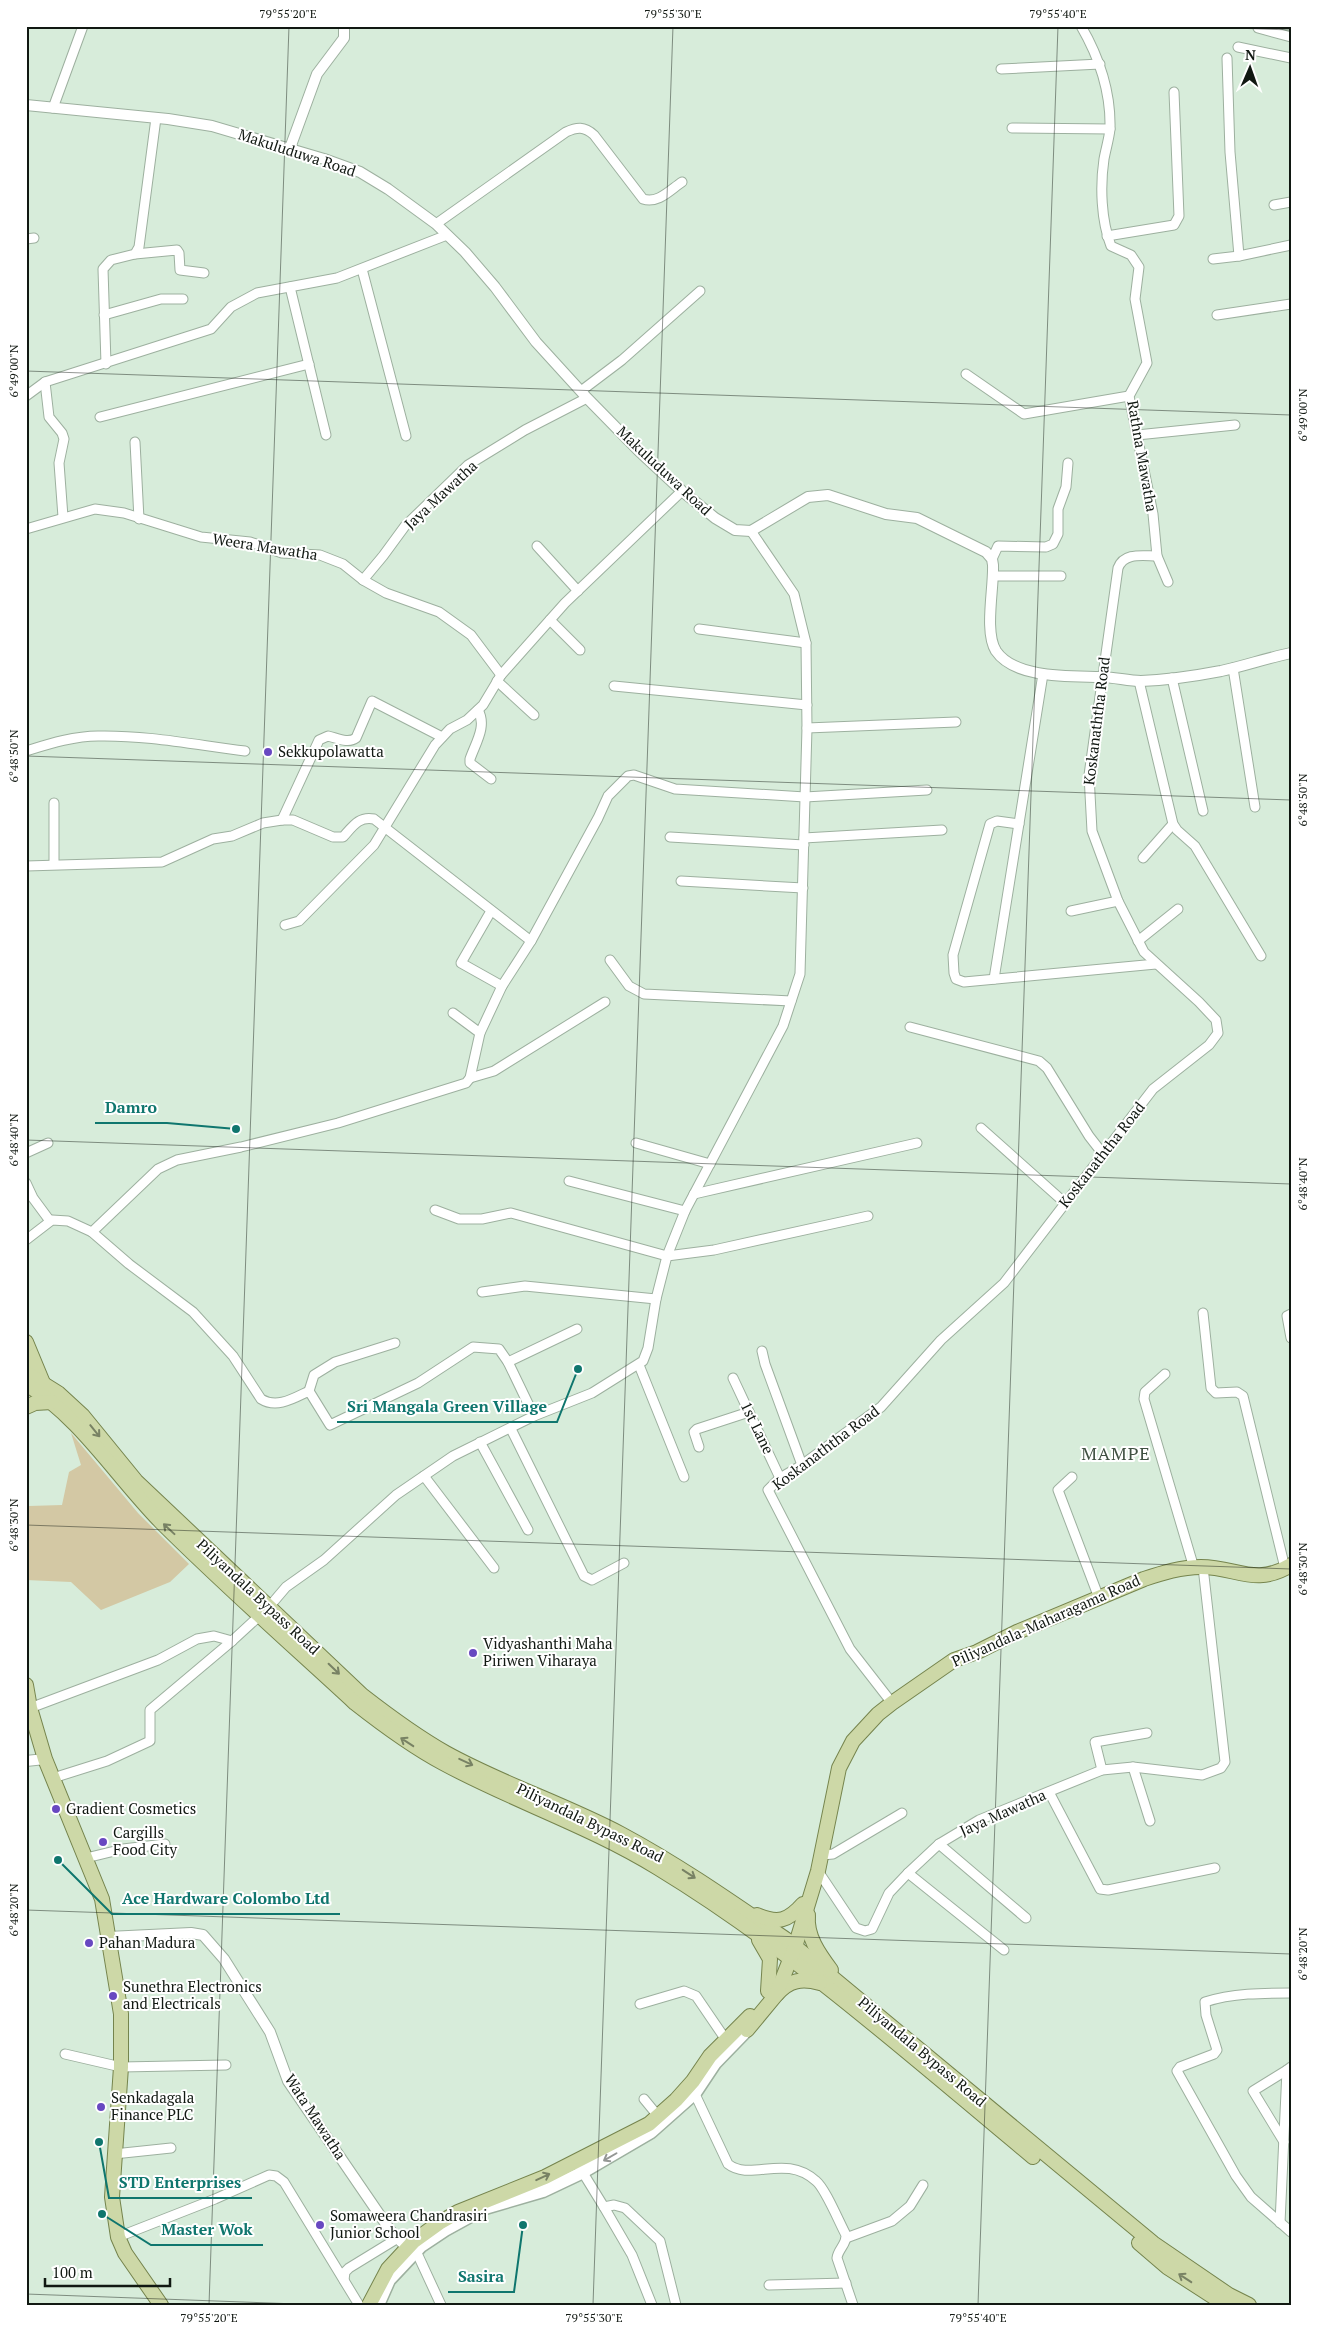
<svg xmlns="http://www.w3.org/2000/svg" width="1317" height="2331" viewBox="0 0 1317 2331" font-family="'PT Serif',serif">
<rect width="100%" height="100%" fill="#d7ecda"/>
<!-- green -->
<polygon fill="#d3c8a4" points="71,1433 138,1513 189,1564 170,1582 101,1610 71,1582 26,1580 29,1506 62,1505 69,1472 81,1465"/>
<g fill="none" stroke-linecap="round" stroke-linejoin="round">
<defs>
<g id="minor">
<path d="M1081,26C1099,57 1111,92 1110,129C1109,139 1106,148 1104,159C1100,186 1101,220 1111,246L1131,255L1139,267L1135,299L1147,363L1129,396L1153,514L1157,556L1168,582"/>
<polyline points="1258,28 1291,37"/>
<polyline points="1238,47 1291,58"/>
<polyline points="1227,58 1230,152 1239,256"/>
<polyline points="1001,69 1100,64"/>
<polyline points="53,108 83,26"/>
<polyline points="1012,128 1110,129"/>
<polyline points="1274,205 1291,202"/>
<path d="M436,224L566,132C577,127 584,126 594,135L643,199C658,204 670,190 682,182"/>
<polyline points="1107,236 1174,225 1179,216 1174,92"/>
<polyline points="26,239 34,238"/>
<polyline points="135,254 177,250 179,253 180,270 204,273"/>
<polyline points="1213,259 1239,256 1291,245"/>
<polyline points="362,269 406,436"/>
<polyline points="290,287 326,435"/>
<polyline points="104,315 161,299 183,299"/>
<polyline points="1217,315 1291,304"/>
<polyline points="106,364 103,269 111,260 135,254 139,247 156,118"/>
<polyline points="966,374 1024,414 1129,396"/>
<polyline points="45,382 49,417 62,433 64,439 59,463 63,517"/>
<polyline points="581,391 622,360 700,291"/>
<polyline points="26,396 45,382 211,329 231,307 257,293 337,278 447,235"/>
<polyline points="100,417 309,364"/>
<polyline points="1137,435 1235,425"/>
<polyline points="135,442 139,519"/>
<polyline points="26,529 95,509 124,513 201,537 250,542 282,553 320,555 343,564 363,580 386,593 439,612 471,635 501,675"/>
<polyline points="537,546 578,591"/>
<polyline points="992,559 998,546 1046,547 1053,544 1058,534 1058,509 1066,487 1068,463"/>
<polyline points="993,576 1061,576"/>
<polyline points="363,580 383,556 405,526 468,465 525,430 587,398"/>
<polyline points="550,620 580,650"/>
<polyline points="699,629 806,643"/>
<polyline points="1233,668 1255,807"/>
<polyline points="1172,678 1203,811"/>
<polyline points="497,681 534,715"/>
<polyline points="1139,681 1173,824 1177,830 1195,846 1261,956"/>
<polyline points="614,686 807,705"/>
<path d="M478,710C487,726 476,742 470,759V763L491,779"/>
<polyline points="807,728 956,722"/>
<path d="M26,751C49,744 74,736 98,736C147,735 196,745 245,751"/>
<path d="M282,820L319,740L328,736C337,738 348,744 356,738L372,701L442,737"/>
<polyline points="1019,824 997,821 990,824 953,955 954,973 956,979 964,982 1156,964"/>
<polyline points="670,837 804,845"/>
<polyline points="804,838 942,830"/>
<polyline points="1143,858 1173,824"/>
<polyline points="54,864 54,803"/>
<path d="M26,866L162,862L213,839L232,836L263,823L282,820H293L333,837H343C353,826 359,816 374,819L531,941"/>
<polyline points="681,881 803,888"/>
<polyline points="491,911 461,963 502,986"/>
<polyline points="1071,911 1118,901"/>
<polyline points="285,925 299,921 374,845 435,745 450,729 467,720 483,705 501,675 565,603 682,491"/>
<polyline points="1138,941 1178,909"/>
<polyline points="610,960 629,986 644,994 791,1001"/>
<polyline points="994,979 1043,674"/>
<polyline points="453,1013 480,1033"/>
<polyline points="910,1027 1039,1061 1047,1068 1089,1136 1103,1154"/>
<polyline points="470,1078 494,1071 605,1002"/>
<polyline points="981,1128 1065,1203"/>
<polyline points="636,1143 710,1164"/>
<polyline points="26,1153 48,1143"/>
<polyline points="569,1181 685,1211"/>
<polyline points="26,1183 33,1198 50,1221"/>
<polyline points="694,1194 917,1143"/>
<polyline points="435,1210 459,1219 482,1219 511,1213 667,1256 714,1250 868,1216"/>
<path d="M92,1232L129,1264L193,1312L233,1356L261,1399C277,1409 294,1398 309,1391L330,1425L418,1383L473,1347L499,1349L508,1362L534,1416"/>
<polyline points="26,1240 52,1220 68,1221 92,1232 158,1169 177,1160 241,1147 338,1123 466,1083 470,1078 480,1033 502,986 531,941 598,818 608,796 628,776 634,775 675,789 805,797 927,790"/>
<polyline points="482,1292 525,1286 656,1299"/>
<polyline points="1203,1313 1211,1388 1216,1393 1237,1392 1243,1396 1285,1568"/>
<polyline points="1291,1314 1287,1316 1291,1338"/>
<polyline points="762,1351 765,1364 802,1465"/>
<polyline points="508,1362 577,1329"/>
<polyline points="639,1365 684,1477"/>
<polyline points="1165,1374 1145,1392 1144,1399 1194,1568"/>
<polyline points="733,1378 780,1478"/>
<polyline points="309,1391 314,1375 335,1362 395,1343"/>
<polyline points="511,1429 584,1576 592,1580 624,1563"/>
<polyline points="480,1442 528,1530"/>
<polyline points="699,1447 694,1432 697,1429 749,1412"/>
<polyline points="424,1476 494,1568"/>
<polyline points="1072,1477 1058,1490 1099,1598"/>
<path d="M892,1703L850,1649L768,1490L780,1478L802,1465L881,1407L941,1340L1004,1283L1153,1089L1209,1045L1218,1033L1216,1020L1199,1002L1144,952L1118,901L1092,831L1089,775L1118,568C1124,552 1143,556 1157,556"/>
<polyline points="30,1708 158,1660 197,1639 214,1636 232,1641 269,1607 286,1587 324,1560 396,1495 453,1456 534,1416 592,1393 643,1361 648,1348 656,1299 667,1256 685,1211 783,1026 800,974 807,728 806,643 794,594 751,531"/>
<polyline points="1133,1767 1150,1821"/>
<polyline points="1102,1770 1095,1742 1147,1733"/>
<polyline points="53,1778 107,1761 150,1741 150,1710 232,1641"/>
<polyline points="1049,1792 1100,1889 1108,1890 1215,1868"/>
<polyline points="939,1844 1026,1918"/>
<polyline points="822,1855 833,1854 902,1813"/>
<polyline points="86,1858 123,1849 165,1844"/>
<polyline points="818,1871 856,1928 865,1931 872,1929 889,1893 908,1873 939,1844 979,1820 1102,1770 1133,1767 1202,1775 1221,1768 1225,1762 1203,1567"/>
<polyline points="908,1873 1004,1950"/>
<path d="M1291,1993C1263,1993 1232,1993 1205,2002L1206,2015L1217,2050L1214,2054L1180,2067L1177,2071L1236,2176L1251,2197L1291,2232"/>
<polyline points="640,2004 684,1991 696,1996 726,2040"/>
<polyline points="65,2054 121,2067 226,2065"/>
<path d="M693,2090L728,2164C751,2182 785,2153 816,2181C825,2188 839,2222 846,2235C847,2244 838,2249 837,2258L853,2305"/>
<polyline points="644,2099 658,2116"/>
<polyline points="1284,2142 1253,2091 1287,2070"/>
<polyline points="114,2154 171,2148"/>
<polyline points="580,2168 604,2207 614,2205 625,2208 660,2241 676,2305"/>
<polyline points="604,2207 632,2255 652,2305"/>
<polyline points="1280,2223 1287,2070 1291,2067"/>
<polyline points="118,2237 215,2199 269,2175 276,2176 284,2182 359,2305"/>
<polyline points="846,2238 892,2221 910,2206 923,2185"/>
<polyline points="416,2251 441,2305"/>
<polyline points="344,2280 345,2272 349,2268 398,2238"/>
<polyline points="769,2285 846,2283"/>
</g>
<g id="tertiary">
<path d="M26,105L168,119L212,126L324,159L360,172L388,189L436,224L465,252L495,287L536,342L587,398L639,451L682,491L715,518L735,530L751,531L808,497L828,495L886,514L917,518L986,552L992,559L993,565C994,588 984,632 996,651C1015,679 1071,676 1100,677C1114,677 1128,681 1141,681C1168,680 1195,676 1221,671C1244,666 1267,658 1291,653"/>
<polyline points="290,148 317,74 344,38 344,26"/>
<polyline points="26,1761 45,1759"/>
<polyline points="108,1937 191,1933 203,1935 224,1959 270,2032 288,2081 390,2230 407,2248"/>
</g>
<polyline id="secondary" points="378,2305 389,2280 421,2246 445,2230 485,2208 543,2191 581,2173 651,2132 695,2093 715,2063 747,2030"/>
<g id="primary">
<polyline points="26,1342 43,1383"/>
<path d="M26,1373L58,1393L83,1416L136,1481L362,1695C389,1716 416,1736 446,1753C502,1784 564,1804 621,1834C679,1865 733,1903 787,1940L1153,2243L1229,2295L1249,2305"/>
<path d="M26,1384C81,1418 116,1476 161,1522C223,1584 290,1643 355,1703C383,1725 411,1746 443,1763C513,1801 590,1826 658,1868C793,1950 912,2057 1033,2157"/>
<polyline points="26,1407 35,1403 52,1402"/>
<polyline points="26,1685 30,1708 45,1759 102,1899 121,2014 121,2067 112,2197 118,2237 125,2253 161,2305"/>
<path d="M757,1915C778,1924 788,1921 803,1904"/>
<path d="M808,1915C806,1936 819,1954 831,1970"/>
<polyline points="759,1940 770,1959 768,1991"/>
<path d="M777,1994C789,1980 802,1978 820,1983"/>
<path d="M747,2030L776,1995L795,1947L818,1871L839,1768L853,1741L878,1714L892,1703L954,1660L977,1652L1017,1632L1144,1579C1162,1573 1181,1567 1201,1567C1237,1567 1255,1587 1291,1565"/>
<polyline points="1139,2243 1167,2267 1226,2305"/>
<polyline points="369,2305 388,2269 414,2241 439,2223 458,2212 545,2177 649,2124 676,2100 693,2081 710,2056 750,2016"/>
</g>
</defs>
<!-- minor casing -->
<use href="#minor" stroke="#9db09f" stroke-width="11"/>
<!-- tertiary casing -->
<use href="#tertiary" stroke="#9db09f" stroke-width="12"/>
<!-- secondary casing -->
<use href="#secondary" stroke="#9db09f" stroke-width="15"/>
<!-- primary casing -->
<use href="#primary" stroke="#75844d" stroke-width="16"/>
<!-- minor -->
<use href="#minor" stroke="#fff" stroke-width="9"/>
<!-- tertiary -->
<use href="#tertiary" stroke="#fff" stroke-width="10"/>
<!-- secondary -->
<use href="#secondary" stroke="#fff" stroke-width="12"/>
<!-- primary -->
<use href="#primary" stroke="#cdd8a7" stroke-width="14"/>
</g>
<!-- one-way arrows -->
<defs><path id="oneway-shaft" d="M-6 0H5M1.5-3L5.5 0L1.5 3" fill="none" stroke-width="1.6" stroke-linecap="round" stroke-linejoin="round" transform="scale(1.25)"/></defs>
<g stroke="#788264">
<use href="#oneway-shaft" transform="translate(95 1431) rotate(51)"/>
<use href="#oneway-shaft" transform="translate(169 1529) rotate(-137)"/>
<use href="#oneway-shaft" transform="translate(334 1669) rotate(44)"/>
<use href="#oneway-shaft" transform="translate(407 1742) rotate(-147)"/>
<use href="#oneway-shaft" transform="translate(466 1762) rotate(25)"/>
<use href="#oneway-shaft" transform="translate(689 1874) rotate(33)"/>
<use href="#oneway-shaft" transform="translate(543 2177) rotate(-25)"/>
<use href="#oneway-shaft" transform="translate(1185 2278) rotate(-147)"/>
</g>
<use stroke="#949794" href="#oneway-shaft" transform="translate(610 2157) rotate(150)"/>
<!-- ticks -->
<path fill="none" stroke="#111812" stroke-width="1" stroke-opacity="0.45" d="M1175,26L1291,30M26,371L1291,415M26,756L1291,800M26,1140L1291,1184M26,1525L1291,1569M26,1910L1291,1954M26,2294L324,2305M209,2305L289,26M593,2305L673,26M978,2305L1058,26"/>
<!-- markers -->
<g fill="#6848c1" stroke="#fff" stroke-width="2">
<circle cx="268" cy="752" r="5"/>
<circle cx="473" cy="1653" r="5"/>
<circle cx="56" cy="1809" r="5"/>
<circle cx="103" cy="1842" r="5"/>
<circle cx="89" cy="1943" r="5"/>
<circle cx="113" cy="1996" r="5"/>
<circle cx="101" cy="2107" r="5"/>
<circle cx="320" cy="2225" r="5"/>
</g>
<g text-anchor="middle" stroke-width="4" stroke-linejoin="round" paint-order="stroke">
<!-- street labels -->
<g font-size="15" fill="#111812" stroke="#fff">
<text transform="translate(297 153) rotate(18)" y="5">Makuluduwa Road</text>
<text transform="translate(1142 456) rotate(80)" y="5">Rathna Mawatha</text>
<text transform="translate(664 471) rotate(43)" y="5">Makuluduwa Road</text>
<text transform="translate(441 495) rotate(-43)" y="5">Jaya Mawatha</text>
<text transform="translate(265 547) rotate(9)" y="5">Weera Mawatha</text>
<text transform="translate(1097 721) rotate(-83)" y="5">Koskanaththa Road</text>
<text transform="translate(1102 1155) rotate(-52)" y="5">Koskanaththa Road</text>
<text transform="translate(757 1428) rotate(64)" y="5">1st Lane</text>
<text transform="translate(826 1448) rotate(-37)" y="5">Koskanaththa Road</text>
<text transform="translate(258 1597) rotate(43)" y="5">Piliyandala Bypass Road</text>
<text transform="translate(1046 1621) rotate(-24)" y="5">Piliyandala-Maharagama Road</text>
<text transform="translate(1003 1813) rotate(-24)" y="5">Jaya Mawatha</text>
<text transform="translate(590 1823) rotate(26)" y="5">Piliyandala Bypass Road</text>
<text transform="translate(922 2052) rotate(40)" y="5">Piliyandala Bypass Road</text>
<text transform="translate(315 2117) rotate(57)" y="5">Wata Mawatha</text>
</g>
<!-- poi labels -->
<g font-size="15" fill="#111812" stroke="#fff" text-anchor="start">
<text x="278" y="757">Sekkupolawatta</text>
<text x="483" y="1649">Vidyashanthi Maha<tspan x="483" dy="17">Piriwen Viharaya</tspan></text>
<text x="66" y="1814">Gradient Cosmetics</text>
<text x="113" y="1838">Cargills<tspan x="113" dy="17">Food City</tspan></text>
<text x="99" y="1948">Pahan Madura</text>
<text x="123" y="1992">Sunethra Electronics<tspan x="123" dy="17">and Electricals</tspan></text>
<text x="111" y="2103">Senkadagala<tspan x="111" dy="17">Finance PLC</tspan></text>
<text x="330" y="2221">Somaweera Chandrasiri<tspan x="330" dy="17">Junior School</tspan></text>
</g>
<!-- quarter labels -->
<g font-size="18" letter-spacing="1" fill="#405142" stroke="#fff">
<text x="1116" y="1460">MAMPE</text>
</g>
</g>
<!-- callouts -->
<path fill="none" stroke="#0f766e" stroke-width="2" d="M236 1129L167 1123H95M578 1369L557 1422H337M58 1860L112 1914H340M99 2142L109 2198H252M102 2214L151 2245H263M523 2225L514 2292H448"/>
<g fill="#0f766e" stroke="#fff" stroke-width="2">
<circle cx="236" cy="1129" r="5"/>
<circle cx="578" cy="1369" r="5"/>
<circle cx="58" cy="1860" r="5"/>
<circle cx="99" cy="2142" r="5"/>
<circle cx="102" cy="2214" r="5"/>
<circle cx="523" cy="2225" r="5"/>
</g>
<g font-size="16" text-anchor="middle" font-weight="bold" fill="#0f766e" stroke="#fff" stroke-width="4" stroke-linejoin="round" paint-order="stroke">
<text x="131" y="1113">Damro</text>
<text x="447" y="1412">Sri Mangala Green Village</text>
<text x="226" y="1904">Ace Hardware Colombo Ltd</text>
<text x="180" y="2188">STD Enterprises</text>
<text x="207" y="2235">Master Wok</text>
<text x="481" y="2282">Sasira</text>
</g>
<!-- border -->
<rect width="1317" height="2331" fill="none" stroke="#ffffff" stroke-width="55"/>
<!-- north arrow -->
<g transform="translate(1250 68) rotate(2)" stroke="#ffffff" stroke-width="4" paint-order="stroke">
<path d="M0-4L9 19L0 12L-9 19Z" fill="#111812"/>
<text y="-8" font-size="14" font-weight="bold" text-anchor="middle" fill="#111812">N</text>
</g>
<!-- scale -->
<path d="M45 2278v8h125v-8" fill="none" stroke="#111812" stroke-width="2.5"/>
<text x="52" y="2278" font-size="15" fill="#111812" stroke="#ffffff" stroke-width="4" paint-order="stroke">100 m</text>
<rect x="28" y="28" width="1262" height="2276" fill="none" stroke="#111812" stroke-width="2"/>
<g font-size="12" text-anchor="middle" fill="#111812">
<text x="288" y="18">79°55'20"E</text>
<text x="673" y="18">79°55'30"E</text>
<text x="1058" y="18">79°55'40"E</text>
<text transform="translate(14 371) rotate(-90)" y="4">6°49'00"N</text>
<text transform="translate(1303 415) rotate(-90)" y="4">6°49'00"N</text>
<text transform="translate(14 756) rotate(-90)" y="4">6°48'50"N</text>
<text transform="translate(1303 800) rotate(-90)" y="4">6°48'50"N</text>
<text transform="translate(14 1140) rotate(-90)" y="4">6°48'40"N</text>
<text transform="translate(1303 1184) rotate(-90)" y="4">6°48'40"N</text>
<text transform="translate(14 1525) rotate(-90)" y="4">6°48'30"N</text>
<text transform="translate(1303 1569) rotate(-90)" y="4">6°48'30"N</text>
<text transform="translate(14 1910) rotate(-90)" y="4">6°48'20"N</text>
<text transform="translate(1303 1954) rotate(-90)" y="4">6°48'20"N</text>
<text x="209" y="2322">79°55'20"E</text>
<text x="594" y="2322">79°55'30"E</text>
<text x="978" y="2322">79°55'40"E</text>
</g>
</svg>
